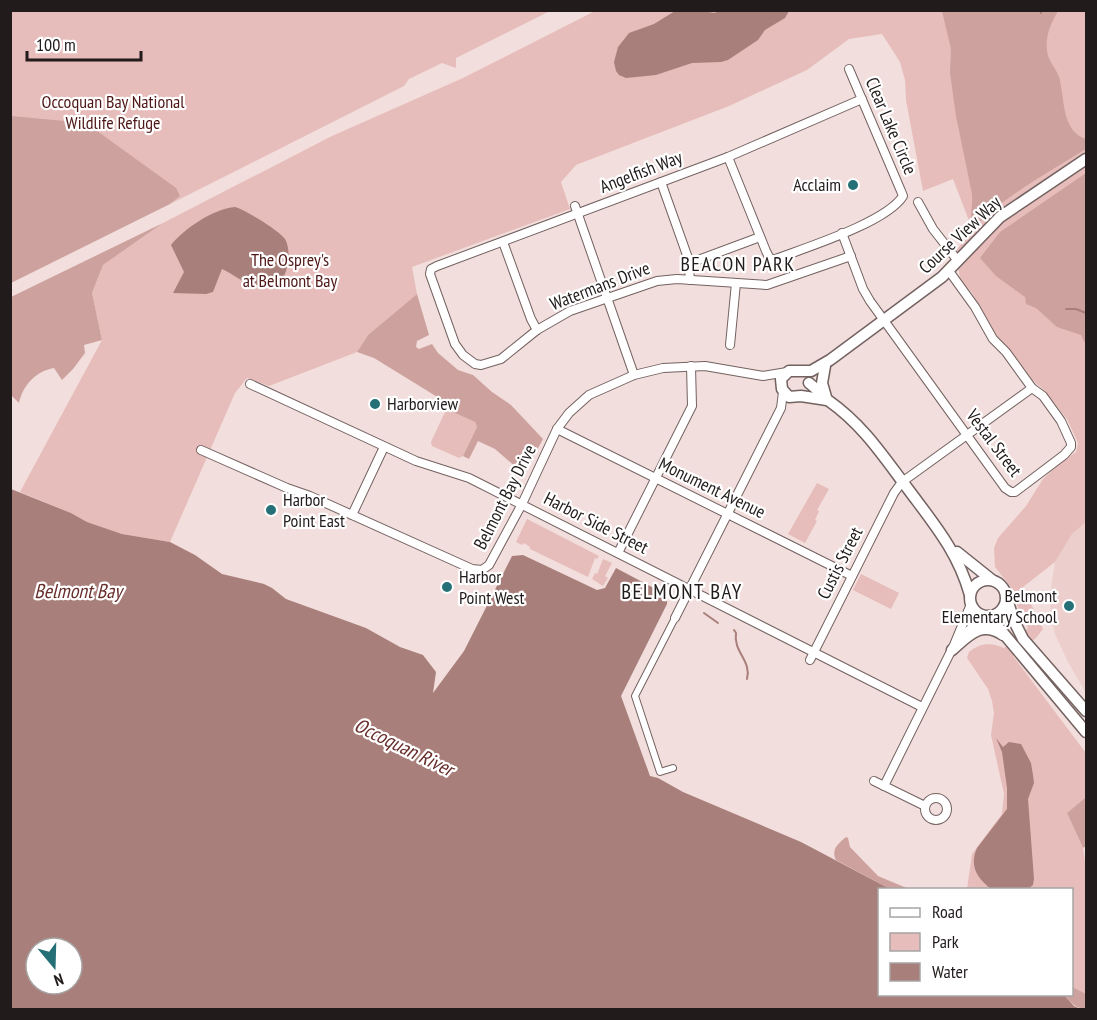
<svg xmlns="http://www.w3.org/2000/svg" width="1097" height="1020" viewBox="0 0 1097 1020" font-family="'PT Sans Narrow',sans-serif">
<rect width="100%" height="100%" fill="#f2dedc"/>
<!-- built -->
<polygon fill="#eccfcc" points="1086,522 1086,693 1068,662 1055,634 1051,616 1050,596 1055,562 1072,534"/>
<!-- green -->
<g fill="#e6bdba">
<polygon points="11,11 550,11 456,58 456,68 442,63 409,79 404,86 170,204 180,196 11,275"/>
<path d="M595,11H1086V522L1072,534L1055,562L1023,587L1043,629L1036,638L1013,656L1086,753V797L1067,813L1083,848L1086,868V1004L1072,992V890L967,889L972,854L1002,814L1004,794L991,735L994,713L992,701L988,689L967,658L969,652C980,643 991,642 1004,648L1028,628L1023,621L1010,586L995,567L994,548L998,538L1026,506L1043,479L1060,463L1076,452L1078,443L1067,419L1044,390L1032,380L993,331L972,293L960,279L956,250L973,231L953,179L923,191L906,100L905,80L900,62L882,34L849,39L807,70L729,106L576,165L561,182L570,209L412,267L417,294L368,335L357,352L269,386L247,378L235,393L170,542L122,534L87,522L71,513L20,492L102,340L92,293L103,265L163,223L332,136L463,78Z"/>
<polygon points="448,410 475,422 477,427 463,456 459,458 432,446 431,442 445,412"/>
<polygon points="817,483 829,489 817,510 819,511 815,520 817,521 805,543 788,534"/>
<polygon points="527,519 599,556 597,559 595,558 588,577 530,549 530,547 524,543 522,545 516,542"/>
<polygon points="603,559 612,563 605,576 608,578 603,586 592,579 595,573 597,574"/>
<polygon points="861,574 899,593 891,609 853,590"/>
</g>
<!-- forest -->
<g fill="#cda19d">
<path d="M942,11H1058C1051,23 1045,36 1047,51C1048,61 1056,68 1059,77C1065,98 1061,131 1086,139V149C1064,163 980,210 973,232C969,218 973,208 972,194L956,116L950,73L951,49Z"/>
<polygon points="11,116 86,123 176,188 180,196 170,204 11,283"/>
<polygon points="1086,173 1086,345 1081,335 1057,327 1036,308 1026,304 1025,297 996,276 980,258 1000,232"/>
<path d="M163,223L103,265L92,293L102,340L84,345L85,353L73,369L62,380L54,368C36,371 23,385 19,403L11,395V297Z"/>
<polygon points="417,294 429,335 417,341 416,347 419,349 432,344 438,353 458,370 473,375 492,392 511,405 543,439 524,474 495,449 478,441 469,459 463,456 477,427 475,422 448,410 445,412 439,398 374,358 357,352 368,335"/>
<polygon points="1086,797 1086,846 1083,848 1067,813"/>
<path d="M846,837L848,838L850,847L878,876L909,889H890L836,860C831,849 838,844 846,837Z"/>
<path d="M1072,987L1086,994V1009C1076,1009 1071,1002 1064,995L1072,994Z"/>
</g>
<!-- water -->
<g fill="#a97f7b" fill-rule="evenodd">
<polygon points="723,10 789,11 785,18 765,30 758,40 728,60 721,62 692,63 656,75 626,78 619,75 616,71 614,62 618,47 629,33 654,24 675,11 704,11 714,13"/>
<path d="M235,207C244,209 280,231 285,239C291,249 289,270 282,279C277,285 263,287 255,285C243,283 233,274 222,269L213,292L206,294L173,293L184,272L171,245C185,228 213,209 235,207Z"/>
<path d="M11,489L71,513L87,522L122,534L170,542L195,555L222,574L264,584L272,588L286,599L366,628L400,647L423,655L436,672L433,693L464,651L512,556L523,555L597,590L605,588L616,568L667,595V604L621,696L650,776L658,778L683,792L801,842L890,889L880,890V994L1064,995L1074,1006L1081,1009H11ZM36,948H72V984H36Z"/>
<path d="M996,738L1003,747L1009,742L1021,744L1031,763L1033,775L1034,783L1028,799L1034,879L1033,885L1028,889H991C977,878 969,866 977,848L1007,809V788L1002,752Z"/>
</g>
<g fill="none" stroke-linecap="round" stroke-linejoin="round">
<!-- stream -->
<g stroke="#a97f7b" stroke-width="2">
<polyline points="1040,10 1041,13"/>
<polyline points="1066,309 1076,309 1086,313"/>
<polyline points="704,613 718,623"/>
<path d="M734,630L736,633C733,652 752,661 747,679"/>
</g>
<defs>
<polyline id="pedestrian" points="673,768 660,772 635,696 675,618"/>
<g id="minor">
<path d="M728,157L766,251L769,257L773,260C804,248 886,223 903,196L901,191L849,69"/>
<polyline points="661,182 688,258 690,280"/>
<polyline points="918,202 933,229 958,261"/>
<polyline points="575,206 634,375"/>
<polyline points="842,233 863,289 870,301 1005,488 1011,492 1015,492 1064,455 1071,447 1071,443 1061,421 1043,396 1032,388 1006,352 993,339 975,307 949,271"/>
<polyline points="503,242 531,319 537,330"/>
<polyline points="851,256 767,285 677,279 657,281 570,311 537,330 501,359 481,365 475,364 463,355 455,344 430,274 431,269 437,266 728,157 862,99"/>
<polyline points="690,263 760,237"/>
<polyline points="730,345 736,283"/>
<polyline points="250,384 416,461 469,478 922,707"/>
<polyline points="557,429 852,576"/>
<polyline points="201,450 287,488 310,496 472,569 482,570 489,565 522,504 557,429 569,413 589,395 634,375 663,368 705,366 763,376 787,372"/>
<polyline points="352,515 384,447"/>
<polyline points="618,553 692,406 691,366"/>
<polyline points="675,618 781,408 783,392"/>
<polyline points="963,635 985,616"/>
<polyline points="810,660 894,493 902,482 1032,388"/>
<polyline points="874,781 925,806"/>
<polyline points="884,786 954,645 971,604"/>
<circle cx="936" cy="809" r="11"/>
</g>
<g id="tertiary">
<polyline points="825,366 822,383 826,397"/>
<path d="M809,383C816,388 822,396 829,401C863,425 883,456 908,489C934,524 958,552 970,595"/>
<polyline points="827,400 801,396 789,397 782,389 781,379 789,371 811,371 830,360 942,277 1000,217 1086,159"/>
<polyline points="957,552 992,580"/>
<circle cx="988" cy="598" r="18"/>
<polyline points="1006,596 1014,621 1023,639 1086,711"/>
<polyline points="989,616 1086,732"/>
<path d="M952,650C968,636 981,620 1003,635"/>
</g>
</defs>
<!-- pedestrian casing -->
<use href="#pedestrian" stroke="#736260" stroke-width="8"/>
<!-- minor casing -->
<use href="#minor" stroke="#736260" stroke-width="10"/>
<!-- tertiary casing -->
<use href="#tertiary" stroke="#736260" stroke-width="13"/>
<!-- pedestrian -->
<use href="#pedestrian" stroke="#fff" stroke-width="6"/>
<!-- minor -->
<use href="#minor" stroke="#fff" stroke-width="8"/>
<!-- tertiary -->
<use href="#tertiary" stroke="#fff" stroke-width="10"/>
</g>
<!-- markers -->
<g fill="#256f76" stroke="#fff" stroke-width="2">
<circle cx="853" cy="185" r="6"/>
<circle cx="375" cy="404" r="6"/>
<circle cx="271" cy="510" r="6"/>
<circle cx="447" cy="587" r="6"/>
<circle cx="1069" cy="606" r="6"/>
</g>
<g text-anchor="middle" stroke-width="4.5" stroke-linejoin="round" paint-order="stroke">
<!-- park labels -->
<g font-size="18" fill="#4e1817" stroke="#fff">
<text x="113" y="108">Occoquan Bay National<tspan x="113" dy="21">Wildlife Refuge</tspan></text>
<text x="290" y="266">The Osprey's<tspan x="290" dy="21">at Belmont Bay</tspan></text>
</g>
<!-- street labels -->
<g font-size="18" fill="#221b1b" stroke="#fff">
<text transform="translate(891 126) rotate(67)" y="6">Clear Lake Circle</text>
<text transform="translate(641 172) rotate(-21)" y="6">Angelfish Way</text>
<text transform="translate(960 235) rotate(-43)" y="6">Course View Way</text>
<text transform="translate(600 286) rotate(-21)" y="6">Watermans Drive</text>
<text transform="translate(994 443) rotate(53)" y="6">Vestal Street</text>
<text transform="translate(712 488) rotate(26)" y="6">Monument Avenue</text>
<text transform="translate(505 497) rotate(-63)" y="6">Belmont Bay Drive</text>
<text transform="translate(596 523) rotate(27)" y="6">Harbor Side Street</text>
<text transform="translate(840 563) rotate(-63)" y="6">Custis Street</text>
</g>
<!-- poi labels -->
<g font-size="18" fill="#221b1b" stroke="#fff" text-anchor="start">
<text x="841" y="191" text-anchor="end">Acclaim</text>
<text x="387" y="410">Harborview</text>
<text x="283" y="506">Harbor<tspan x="283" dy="21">Point East</tspan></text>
<text x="459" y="583">Harbor<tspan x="459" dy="21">Point West</tspan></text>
<text x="1057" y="602" text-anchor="end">Belmont<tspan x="1057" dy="21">Elementary School</tspan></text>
</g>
<!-- neighbourhood labels -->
<g font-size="20" letter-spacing="1.5" fill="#221b1b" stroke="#fff">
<text x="738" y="271">BEACON PARK</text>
</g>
<!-- water labels -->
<g font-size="20" font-style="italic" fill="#672e2b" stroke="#fff">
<text x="78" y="598">Belmont Bay</text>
<text transform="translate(404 747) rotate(26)" y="7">Occoquan River</text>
</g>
<!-- quarter labels -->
<g font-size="21" letter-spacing="1.5" fill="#221b1b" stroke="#fff">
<text x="682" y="599">BELMONT BAY</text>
</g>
</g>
<!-- border -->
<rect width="1097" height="1020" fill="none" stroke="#221b1b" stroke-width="24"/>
<!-- legend -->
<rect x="878" y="888" width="195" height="108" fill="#ffffff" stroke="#a7a4a4" stroke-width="1.5"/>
<rect x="890" y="908" width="30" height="9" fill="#ffffff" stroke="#a7a4a4" stroke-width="1.5"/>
<text x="932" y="918" font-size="18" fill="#221b1b">Road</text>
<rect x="890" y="933" width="30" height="18" fill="#e6bdba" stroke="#a7a4a4" stroke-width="1.5"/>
<text x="932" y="948" font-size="18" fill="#221b1b">Park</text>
<rect x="890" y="963" width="30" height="18" fill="#a97f7b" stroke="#a7a4a4" stroke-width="1.5"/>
<text x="932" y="978" font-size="18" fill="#221b1b">Water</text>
<!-- north arrow -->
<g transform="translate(54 966) rotate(161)"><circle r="28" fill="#ffffff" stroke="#a7a4a4" stroke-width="1.5"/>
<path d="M0-4.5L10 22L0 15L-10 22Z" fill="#256f76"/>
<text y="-9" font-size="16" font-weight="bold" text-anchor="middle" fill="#221b1b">N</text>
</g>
<!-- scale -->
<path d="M27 51v9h114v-9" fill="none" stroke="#221b1b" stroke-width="3"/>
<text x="36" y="51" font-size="18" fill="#221b1b" stroke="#ffffff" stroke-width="4.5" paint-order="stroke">100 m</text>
</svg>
